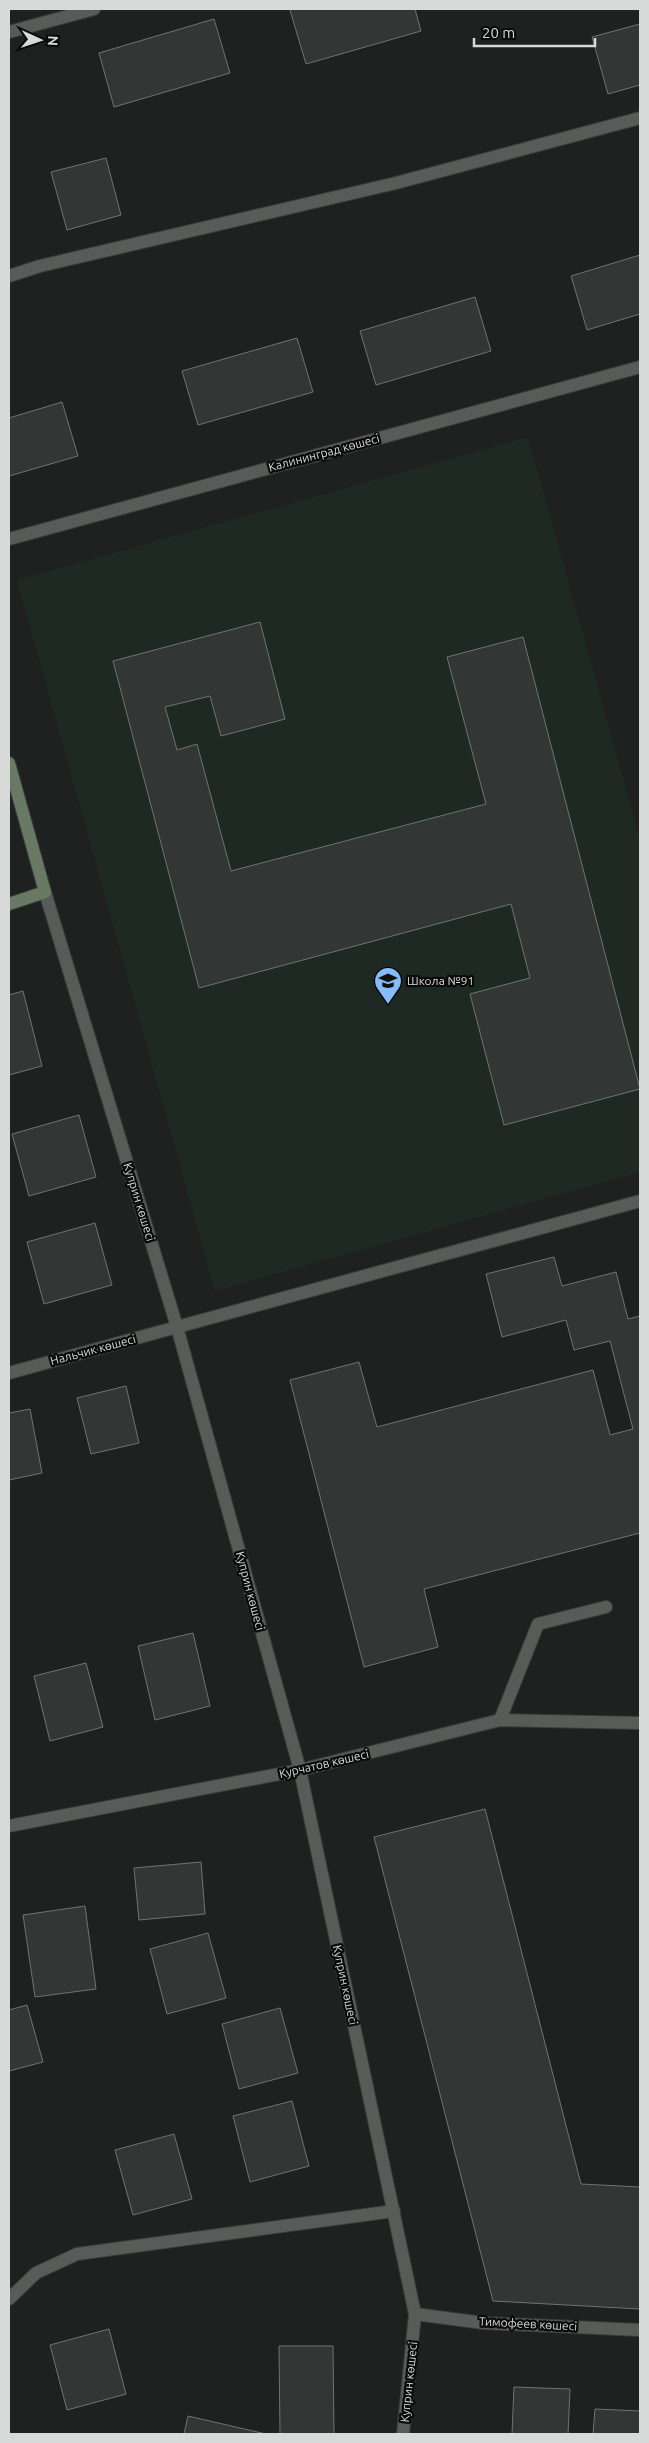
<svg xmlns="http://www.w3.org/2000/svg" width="649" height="2443" viewBox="0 0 649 2443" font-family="Ubuntu,sans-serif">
<rect width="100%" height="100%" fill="#1e211f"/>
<!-- built -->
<polygon fill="#1f2923" points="528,437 640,839 640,1172 215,1291 17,580"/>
<!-- building -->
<g fill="#323736" stroke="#6e7472">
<polygon points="294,9 415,9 421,31 306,64 290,10"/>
<polygon points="214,19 230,73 114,107 99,53"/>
<polygon points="640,24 640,85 608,94 592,37"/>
<polygon points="106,158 121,215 67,230 51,172"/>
<polygon points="640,255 640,314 587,330 571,276"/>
<polygon points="475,297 491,351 376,385 360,331"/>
<polygon points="297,338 313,392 198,425 182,371"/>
<polygon points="62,402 78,456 9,476 9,418"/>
<polygon points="260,622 285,719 221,736 210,696 165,707 177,750 197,744 231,871 486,804 447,657 523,637 640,1089 504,1125 470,994 530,978 511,904 199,988 113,661"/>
<polygon points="23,991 42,1066 9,1075 9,995"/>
<polygon points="79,1115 96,1177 29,1196 12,1134"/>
<polygon points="95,1223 112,1285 44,1304 27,1242"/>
<polygon points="554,1257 562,1286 616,1272 628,1319 640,1316 640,1533 424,1589 438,1647 364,1667 290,1380 359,1362 377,1427 593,1370 610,1435 633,1429 610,1341 574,1350 566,1320 502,1337 486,1274"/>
<polygon points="126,1386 139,1443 91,1454 77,1398"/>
<polygon points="30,1409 42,1473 9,1480 9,1413"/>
<polygon points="193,1633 210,1706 155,1720 138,1646"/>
<polygon points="86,1663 103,1727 50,1741 34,1676"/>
<polygon points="485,1809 581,2184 640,2187 640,2309 493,2301 374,1837"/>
<polygon points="201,1862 205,1914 139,1920 134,1868"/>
<polygon points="85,1906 96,1989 35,1997 23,1915"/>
<polygon points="208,1933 226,1998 167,2014 150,1949"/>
<polygon points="27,2005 43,2062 9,2071 9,2010"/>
<polygon points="280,2008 298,2073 239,2089 222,2024"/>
<polygon points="292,2101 309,2166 250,2182 233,2116"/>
<polygon points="174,2134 192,2199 133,2215 115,2150"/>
<polygon points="109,2329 126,2394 67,2410 50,2345"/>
<polygon points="279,2346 333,2346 334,2434 280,2434"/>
<polygon points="514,2387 570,2389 568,2434 512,2434"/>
<polygon points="595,2409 640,2411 640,2434 593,2434"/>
<polygon points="188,2416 266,2434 184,2434"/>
</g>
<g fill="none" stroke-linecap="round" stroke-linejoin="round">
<defs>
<g id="lane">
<polyline points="177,1327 640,1201"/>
<polyline points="500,1720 538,1624 606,1607"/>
</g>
<g id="street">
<polyline points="9,32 94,9"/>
<polyline points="9,276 40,266 396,183 640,118"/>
<polyline points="9,539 640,367"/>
<polyline points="45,892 177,1327 300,1770 415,2314 403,2434"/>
<polyline points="9,1373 177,1327"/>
<polyline points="9,1826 300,1770 500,1720 640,1723"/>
<polyline points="9,2299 36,2273 77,2254 394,2211"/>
<polyline points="415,2314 483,2323 640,2330"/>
</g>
<polyline id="secondary" points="9,763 45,892 9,904"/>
</defs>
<!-- lane casing -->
<use href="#lane" stroke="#3a3d3b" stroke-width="14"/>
<!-- street casing -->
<use href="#street" stroke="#3a3d3b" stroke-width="14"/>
<!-- secondary casing -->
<use href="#secondary" stroke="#3a3d3b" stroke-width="14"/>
<!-- lane -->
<use href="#lane" stroke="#575c59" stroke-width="12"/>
<!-- street -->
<use href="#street" stroke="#575c59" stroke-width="12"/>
<!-- secondary -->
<use href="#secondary" stroke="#687a64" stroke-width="12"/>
</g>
<!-- icons -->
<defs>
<symbol id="school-pin" viewBox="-11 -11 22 30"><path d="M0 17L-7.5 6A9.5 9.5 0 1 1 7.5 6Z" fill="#87bbfb" stroke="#090a09"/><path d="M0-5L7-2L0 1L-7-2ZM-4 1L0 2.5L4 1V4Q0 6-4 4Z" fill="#111"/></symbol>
</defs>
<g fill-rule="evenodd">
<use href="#school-pin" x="372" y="965" width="32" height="43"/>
</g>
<g text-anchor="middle" stroke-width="4.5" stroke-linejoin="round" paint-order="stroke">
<!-- street labels -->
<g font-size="12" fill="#d8dad9" stroke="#090a09">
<text transform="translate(324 453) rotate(-15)" y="4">Калининград көшесі</text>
<text transform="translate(139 1202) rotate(73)" y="4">Куприн көшесі</text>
<text transform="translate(93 1350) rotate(-15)" y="4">Нальчик көшесі</text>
<text transform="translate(250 1591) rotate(75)" y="4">Куприн көшесі</text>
<text transform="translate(324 1764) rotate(-13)" y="4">Курчатов көшесі</text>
<text transform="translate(345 1985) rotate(78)" y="4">Куприн көшесі</text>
<text transform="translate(528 2324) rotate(3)" y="4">Тимофеев көшесі</text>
<text transform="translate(409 2382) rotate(-84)" y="4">Куприн көшесі</text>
</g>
<!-- poi labels -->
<g font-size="12" fill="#d8dad9" stroke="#090a09" text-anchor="start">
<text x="407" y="985">Школа №91</text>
</g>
</g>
<!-- border -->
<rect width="649" height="2443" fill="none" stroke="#d8dad9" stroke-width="20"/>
<!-- north arrow -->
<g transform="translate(40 40) rotate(93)" stroke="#090a09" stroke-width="4" paint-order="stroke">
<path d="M0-4L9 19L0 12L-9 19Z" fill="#d8dad9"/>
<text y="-8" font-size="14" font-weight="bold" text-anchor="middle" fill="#d8dad9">N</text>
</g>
<!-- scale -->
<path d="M474 38v8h121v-8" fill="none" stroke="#d8dad9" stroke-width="2.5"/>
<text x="482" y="38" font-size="15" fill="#d8dad9" stroke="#090a09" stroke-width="4" paint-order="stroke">20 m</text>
</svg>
